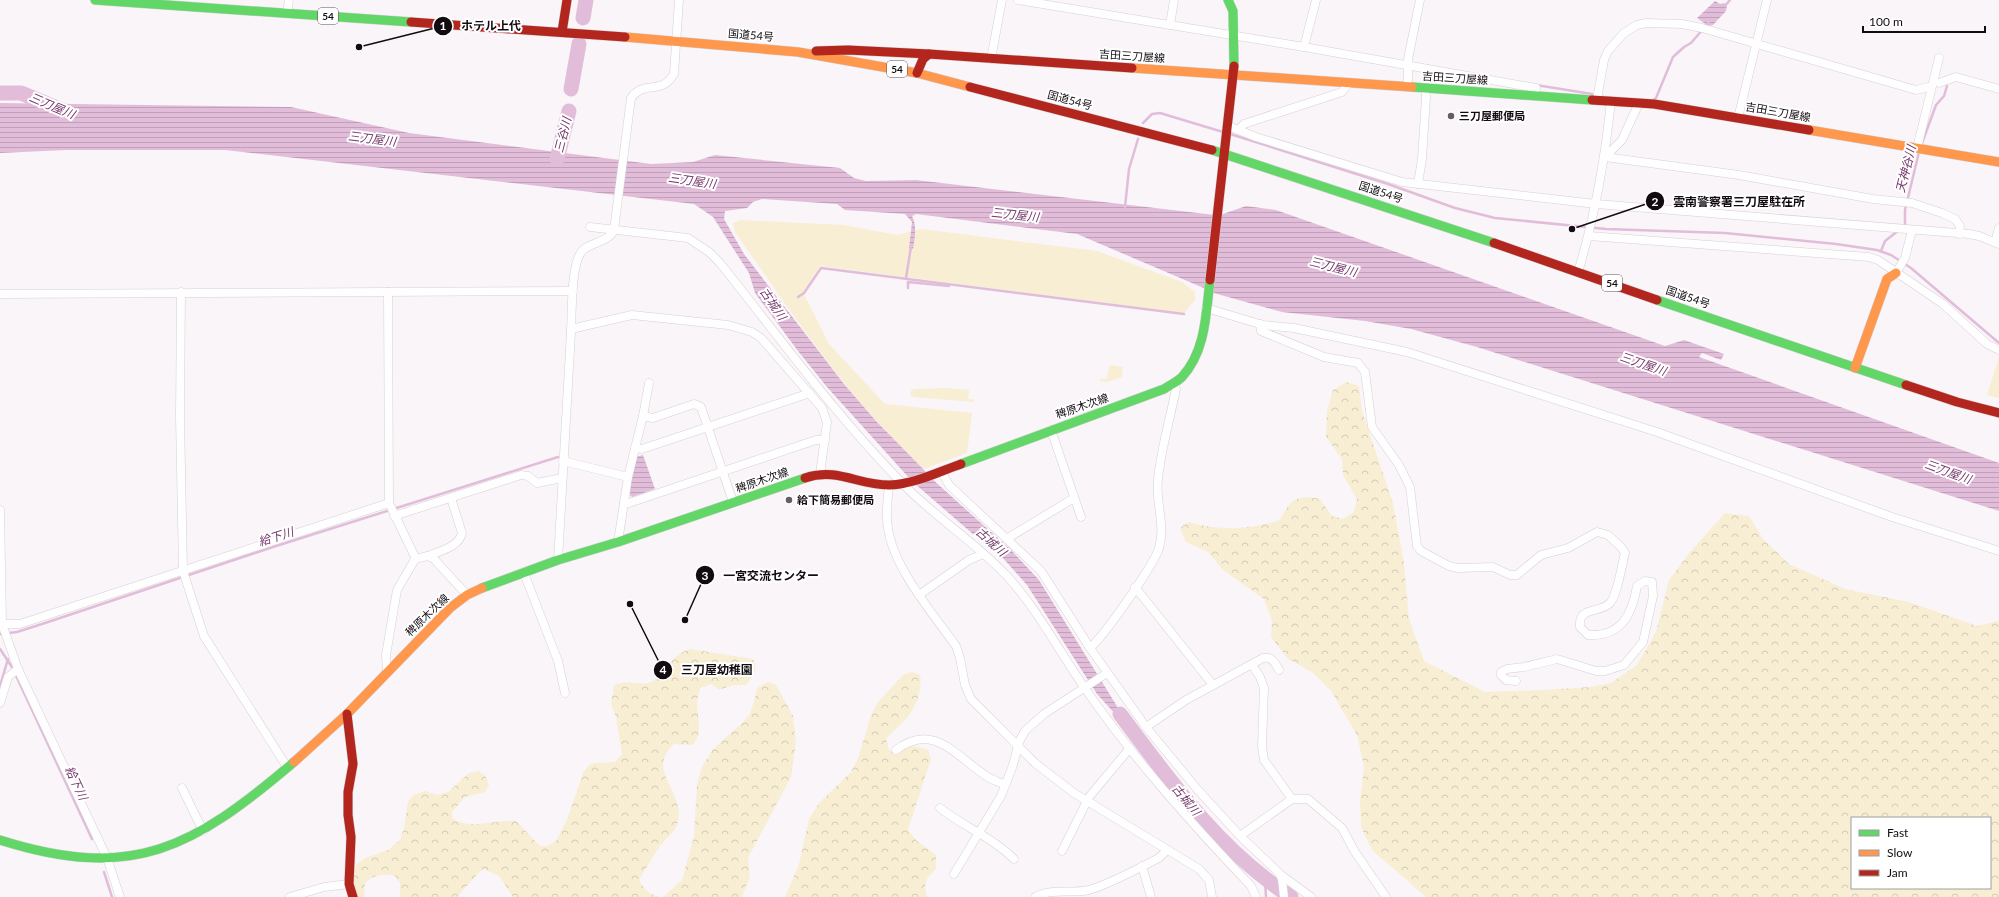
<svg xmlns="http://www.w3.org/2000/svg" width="1999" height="897" viewBox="0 0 1999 897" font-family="Lato,'Noto Sans JP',sans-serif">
<defs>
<pattern id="forest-crowns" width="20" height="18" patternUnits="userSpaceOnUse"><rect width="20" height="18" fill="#f8eed4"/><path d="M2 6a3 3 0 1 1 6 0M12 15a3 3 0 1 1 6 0" fill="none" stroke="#d4cbb5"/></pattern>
<pattern id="water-rules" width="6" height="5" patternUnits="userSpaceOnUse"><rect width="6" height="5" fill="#e2bdda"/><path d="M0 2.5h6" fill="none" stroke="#c1a1ba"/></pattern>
</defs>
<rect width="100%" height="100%" fill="#faf5f9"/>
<!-- green -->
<g fill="#f8eed4">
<path d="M740,220L844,225L897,235L921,229L1097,251L1182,282L1195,292V300L1184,313L820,266L803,292L829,344L885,404L972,413L967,453L924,469C849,400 793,315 735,232L733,223Z"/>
<polygon points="1999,357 1999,398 1987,395"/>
<polygon points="1109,365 1123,367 1122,377 1107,382 1100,381 1100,378 1107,379"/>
<polygon points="947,388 969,390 968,399 974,399 974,402 913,397 910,394 911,391 914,389"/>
</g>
<!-- forest -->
<g fill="url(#forest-crowns)" fill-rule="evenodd">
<path d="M1346,382L1359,386L1362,411L1393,503L1404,563L1409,619L1424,661L1485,692L1544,690L1590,687L1611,683L1637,665L1656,632L1669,580L1690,552L1725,513L1749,516L1763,539L1789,564L1845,589L1909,602L1977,626L1999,621V897H1426L1372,850L1361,827L1360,801L1364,767L1357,735L1331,691L1312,672L1288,659L1271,637L1272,621L1264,599L1223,570L1208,552L1186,542L1180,528L1188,522C1219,531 1250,530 1280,520C1290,500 1296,494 1320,499L1332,516L1343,519L1354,512L1357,499L1343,475L1342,459L1326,437L1327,411L1333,390ZM1852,818H1990V888H1852Z"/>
<path d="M690,649L753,659C759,669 753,676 746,685H733L719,690L712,684L700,688C699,693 697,698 697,703C697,718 704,734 692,745L674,744C648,768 677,786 679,813C679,816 678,821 677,825C674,832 665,840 660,846C652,857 646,869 639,880C644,889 649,894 659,897H513L499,876L483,869C479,872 460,893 458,897H400V883L395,876C387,873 369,875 365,884C364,888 365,893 364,897H355L352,873L357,864L365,858L388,850L400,840L404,828L408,801L414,795L425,791L437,795L448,792L469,773L479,771L486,777L489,785L485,792L465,797L452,812V818C470,831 496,819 516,821L540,846H547L556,841L567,820L583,773L589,765L596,763L615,762L622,754L616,717L611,704L614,685C628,679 644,687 653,681C667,674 668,656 690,649Z"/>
<path d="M912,672L920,675C923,689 915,711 904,721C898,727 892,732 886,739L889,750L900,753C909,743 917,746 928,750L931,759L908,830L917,841L936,855V869C926,878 923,883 927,897H785L799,864L809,819L819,803L851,772L858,758L872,713L879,701L903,675Z"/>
<polygon points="768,682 776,685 793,716 796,743 791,777 748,858 750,877 742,897 663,897 682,880 694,836 697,784 702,767 713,749 742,723 750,714 758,687"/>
</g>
<!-- water -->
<g fill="url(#water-rules)">
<polygon points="1715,1 1720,4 1724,3 1727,5 1726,11 1713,25 1708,26 1697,18"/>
<path d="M0,103L291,107L409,133L651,164L693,162L715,155L840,168L854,178L866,181L916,180L1215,215L1206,289L1077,234L916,214L912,216C917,226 915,237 913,249H909L912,222L905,214L845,210L837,204L762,199L753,202L747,208L725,211L724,219L744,254L844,384L876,421L927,473L910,479L827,387L798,351L755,293L749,273L713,217L694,204L225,150H66L0,153Z"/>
<polygon points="1246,206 1276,210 1665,346 1684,340 1724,354 1721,360 1702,353 1699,357 1999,463 1999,511 1477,347 1411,329 1365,321 1282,312 1210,292 1220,215"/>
<polygon points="643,455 655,489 632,497 629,494 635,457"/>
<polygon points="931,478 1011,550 1039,580 1136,737 1097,694 1027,585 994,548 981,541 914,483"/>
</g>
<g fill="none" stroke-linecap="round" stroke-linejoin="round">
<!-- stream -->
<g stroke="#e2bdda" stroke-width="2.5">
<polyline points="1725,6 1730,0"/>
<polyline points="1536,85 1592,94"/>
<polyline points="1653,100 1656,98 1673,57 1684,47 1691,43 1709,22"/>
<polyline points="1143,123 1152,114 1160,113 1223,132"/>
<polyline points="1230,134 1388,184 1455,208 1495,218 1606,229 1725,233 1836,244 1877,250 1891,255 1911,268 1999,343"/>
<polyline points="1921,146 1936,105 1944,96 1947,86"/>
<polyline points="1125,207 1129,169 1138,139"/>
<polyline points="1903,227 1905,225 1905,210 1919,152"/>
<polyline points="1881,251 1885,241 1898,231"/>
<polyline points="906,278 911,247"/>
<polyline points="908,288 908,282 949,286"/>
<polyline points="798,297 804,293 821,268 1184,314"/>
<polyline points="0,634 17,632 45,623 273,547 558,457"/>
<polyline points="0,649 12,667 92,839"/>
<polyline points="0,686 8,659"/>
<polyline points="104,872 112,897"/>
<polyline points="1265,880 1266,897"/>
</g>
<!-- river -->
<g stroke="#e2bdda" stroke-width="15">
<polyline points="583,18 586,0"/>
<polyline points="571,89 579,44"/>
<polyline points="0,93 21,93 64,111"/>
<polyline points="557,159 569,111"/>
<path d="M1120,714C1171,782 1218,849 1291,897"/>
</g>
<defs>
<g id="street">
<polyline points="1018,0 1304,47 1536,88 1535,96"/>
<polyline points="287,13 289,0"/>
<polyline points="1170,25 1174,0"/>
<polyline points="1304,47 1316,0"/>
<polyline points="991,59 1002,0"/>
<polyline points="1939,83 1956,77 1999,89"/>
<polyline points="1408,87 1408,59 1420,0"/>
<polyline points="1597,99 1604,60 1608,51 1624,33 1637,25 1646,23 1682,24 1702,28 1916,90 1928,87"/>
<polyline points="1738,118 1767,0"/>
<polyline points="1228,126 1256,137 1402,182 1596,204 1969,234 1979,236 1999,244"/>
<polyline points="1238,130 1244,124 1342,92 1349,83"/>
<polyline points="1917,148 1939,58"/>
<polyline points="1605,157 1739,175 1873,199 1912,203 1942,213 1955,219 1960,226 1959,234"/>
<polyline points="1605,157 1622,140 1639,103"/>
<polyline points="1418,184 1422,159 1426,97 1425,88"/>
<path d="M590,227L688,238L709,252L720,263C780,338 836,416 904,485C935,517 976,543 1006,575C1036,607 1059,651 1084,687C1133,758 1191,823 1251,886L1256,897"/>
<polyline points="1589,236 1869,257 1878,260 1943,304 1987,344 1999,350"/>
<polyline points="1995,242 1999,228"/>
<path d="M1578,272C1595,216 1605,159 1611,101"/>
<polyline points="1896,273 1905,258 1912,230"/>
<polyline points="181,292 180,417 183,571 204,636 287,767"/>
<polyline points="0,294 573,291"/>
<polyline points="1206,308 1263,325 1294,328 1407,352 1657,432 1892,517 1999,551"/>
<path d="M1260,324L1261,331L1324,357L1358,363L1365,372L1372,427L1399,465L1410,487L1417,546L1421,551L1449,566L1458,568L1493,567L1510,575H1517L1541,555L1568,548L1597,532L1608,535L1621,547L1625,553C1622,564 1617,596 1610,603C1599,614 1578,606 1580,627L1588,635C1621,637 1632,615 1637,586L1645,581L1652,582L1653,596L1643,642L1624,665L1605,671H1596L1557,659L1524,667L1507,669L1501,672V675L1506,680L1516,681"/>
<polyline points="571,329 632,315 728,325 752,332 761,338 822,408 827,422 820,474"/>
<polyline points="643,416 649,383"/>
<polyline points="1051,430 1081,517"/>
<polyline points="635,448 642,449 810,393"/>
<polyline points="563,461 628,477"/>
<polyline points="941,471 949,485 1041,571 1090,648 1146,727 1197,789 1240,836 1279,873 1282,879 1284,897"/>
<path d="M889,485C888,499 885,513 888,528C893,567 933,614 956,646L960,658L965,685L971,699L1035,763L1074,793L1199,869L1209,880L1212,897"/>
<polyline points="624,502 629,503 816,440 825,440"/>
<polyline points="0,510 2,624 18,669 107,858 120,897"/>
<polyline points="394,516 521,475 528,476 537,483 562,478"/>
<polyline points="1008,538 1074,498"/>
<polyline points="618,542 628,477 643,416 653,418 694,404 701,407 733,502"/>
<path d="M428,556C440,551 459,547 462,533L451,498"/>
<polyline points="415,559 428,556 434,559 467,595"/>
<path d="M558,560C562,484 566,408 571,332C572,313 571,273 579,256C585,241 607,245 614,230L631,98C645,79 661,96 674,74L679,0"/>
<polyline points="524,573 558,661 565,693"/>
<polyline points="1135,587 1213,685"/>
<polyline points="919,595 969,560 983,554"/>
<polyline points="0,624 20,624 389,503"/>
<path d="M1090,648C1104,636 1154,565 1159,548C1166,526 1155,501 1158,479C1161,449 1170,419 1176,389L1174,384"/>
<polyline points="1252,665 1260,677 1264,688 1262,747 1264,760 1292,799"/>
<polyline points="387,671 386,655 397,590 414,561 415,557 389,503 388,292"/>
<polyline points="0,703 8,677 18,669"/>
<path d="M1146,727L1186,700L1263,658C1272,656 1275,663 1279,670"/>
<path d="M896,750C935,721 957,758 988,777C993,780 999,782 1005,785"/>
<polyline points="182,788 203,831"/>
<path d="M940,808C964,827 992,837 1014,859"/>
<polyline points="1240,836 1292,799 1308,799 1342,828 1355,852 1386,897"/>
<polyline points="1062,851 1089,797 1130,748"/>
<polyline points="1142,866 1151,897"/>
<polyline points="954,874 1001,796 1013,765 1019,742 1025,731 1044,714 1107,673"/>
<polyline points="1281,875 1311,897"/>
<polyline points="290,897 324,887 349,884"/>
<path d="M1035,897C1052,888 1071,894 1089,890C1110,884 1139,868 1159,858L1167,850"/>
</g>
<g id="fast">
<polyline points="95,0 411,22"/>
<polyline points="1228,0 1233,11 1234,66"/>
<polyline points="1412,87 1592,100"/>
<polyline points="1212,150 1494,243"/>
<polyline points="1657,300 1906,385"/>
<path d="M961,464L1164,389C1170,385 1177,382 1182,377C1206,351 1206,313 1210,280"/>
<polyline points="482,588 558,560 618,542 805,478"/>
<path d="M0,840C133,882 193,848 294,762"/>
</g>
<g id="slow">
<polyline points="625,37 798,52 917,73 970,87"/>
<polyline points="1132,68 1412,87"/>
<polyline points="1809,130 1999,162"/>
<polyline points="1855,368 1887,279 1896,273"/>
<polyline points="294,762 347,714 450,608 467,595 482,588"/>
</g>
<g id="jam">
<polyline points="411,22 625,37"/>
<polyline points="562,32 567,0"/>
<polyline points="816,51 848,50 929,54"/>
<polyline points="917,73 923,59 929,54 1132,68"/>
<polyline points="970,87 1212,150"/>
<polyline points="1592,100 1654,104 1809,130"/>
<polyline points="1494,243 1657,300"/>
<polyline points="1210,280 1234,66"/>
<polyline points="1906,385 1957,402 1999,413"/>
<path d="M805,478C837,467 860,486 890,485C914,484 938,472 961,464"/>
<polyline points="347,714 353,764 348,792 348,815 351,837 349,884 353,897"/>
</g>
</defs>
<!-- street casing -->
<use href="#street" stroke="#d5d0d4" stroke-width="9"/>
<!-- fast casing -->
<use href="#fast" stroke="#d5d0d4" stroke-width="10"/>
<!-- slow casing -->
<use href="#slow" stroke="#d5d0d4" stroke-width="10"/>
<!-- jam casing -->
<use href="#jam" stroke="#d5d0d4" stroke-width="10"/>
<!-- street -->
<use href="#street" stroke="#fefefe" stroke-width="8"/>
<!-- fast -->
<use href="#fast" stroke="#63d668" stroke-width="9"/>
<!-- slow -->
<use href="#slow" stroke="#ff974d" stroke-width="9"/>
<!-- jam -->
<use href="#jam" stroke="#b3261e" stroke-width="9"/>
</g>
<!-- markers -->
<g fill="#635e62" stroke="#fff" stroke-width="1.5">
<circle cx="1451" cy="116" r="4"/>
<circle cx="789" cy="500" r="4"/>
</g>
<g text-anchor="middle" stroke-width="4" stroke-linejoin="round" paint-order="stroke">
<!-- shield labels -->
<g fill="#fff" stroke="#595558" stroke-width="1">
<rect x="318" y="8" width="20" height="16" rx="3"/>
<rect x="887" y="61" width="20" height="16" rx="3"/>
<rect x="1602" y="275" width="20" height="16" rx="3"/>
</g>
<g font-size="10" font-weight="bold" fill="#120c11">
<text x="328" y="20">54</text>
<text x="897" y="73">54</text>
<text x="1612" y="287">54</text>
</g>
<!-- street labels -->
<g font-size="11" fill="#120c11" stroke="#fff">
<text transform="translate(751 35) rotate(5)" y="4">国道54号</text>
<text transform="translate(1132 56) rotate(4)" y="4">吉田三刀屋線</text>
<text transform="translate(1455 78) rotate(4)" y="4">吉田三刀屋線</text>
<text transform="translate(1070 100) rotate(15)" y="4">国道54号</text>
<text transform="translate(1778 112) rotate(10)" y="4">吉田三刀屋線</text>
<text transform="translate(1381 192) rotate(18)" y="4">国道54号</text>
<text transform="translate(1688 297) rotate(19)" y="4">国道54号</text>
<text transform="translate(1082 406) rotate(-19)" y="4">稗原木次線</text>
<text transform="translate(762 480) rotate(-19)" y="4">稗原木次線</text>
<text transform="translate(427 615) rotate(-44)" y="4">稗原木次線</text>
</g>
<!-- poi labels -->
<g font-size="11" font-weight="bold" fill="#120c11" stroke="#fff" text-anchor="start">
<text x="1459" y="120">三刀屋郵便局</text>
<text x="797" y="504">給下簡易郵便局</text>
</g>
<!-- water labels -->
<g font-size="12" font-style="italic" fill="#75396b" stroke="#fff">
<text transform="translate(52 106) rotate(23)" y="4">三刀屋川</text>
<text transform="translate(563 135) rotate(-76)" y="4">三谷川</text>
<text transform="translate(372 139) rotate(7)" y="4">三刀屋川</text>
<text transform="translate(1906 169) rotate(-76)" y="4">天神谷川</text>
<text transform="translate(692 181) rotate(8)" y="4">三刀屋川</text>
<text transform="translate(1015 215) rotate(6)" y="4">三刀屋川</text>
<text transform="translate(1333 267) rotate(14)" y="4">三刀屋川</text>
<text transform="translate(773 304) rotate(56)" y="4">古城川</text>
<text transform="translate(1643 364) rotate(19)" y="4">三刀屋川</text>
<text transform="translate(1948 472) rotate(20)" y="4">三刀屋川</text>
<text transform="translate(276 537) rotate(-18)" y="4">給下川</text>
<text transform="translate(991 542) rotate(42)" y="4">古城川</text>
<text transform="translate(76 783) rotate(65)" y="4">給下川</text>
<text transform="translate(1186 800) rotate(50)" y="4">古城川</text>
</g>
</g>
<!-- callouts -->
<path fill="none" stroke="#120c11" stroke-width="1.5" d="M359 47L443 26M1572 229L1655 201M685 620L705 575M630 604L663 670"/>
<g fill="#120c11" stroke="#fff" stroke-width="1.5">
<circle cx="359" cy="47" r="4"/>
<circle cx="1572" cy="229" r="4"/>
<circle cx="685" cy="620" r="4"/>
<circle cx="630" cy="604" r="4"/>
<circle cx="443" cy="26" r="10"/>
<circle cx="1655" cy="201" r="10"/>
<circle cx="705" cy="575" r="10"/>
<circle cx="663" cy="670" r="10"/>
</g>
<g font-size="12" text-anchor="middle" font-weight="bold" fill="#fff">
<text x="443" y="30">1</text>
<text x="1655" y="206">2</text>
<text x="705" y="580">3</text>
<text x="663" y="674">4</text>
</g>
<g font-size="12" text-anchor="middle" font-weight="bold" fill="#120c11" stroke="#fff" stroke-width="4" stroke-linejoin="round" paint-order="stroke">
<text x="491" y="30">ホテル上代</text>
<text x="1739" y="206">雲南警察署三刀屋駐在所</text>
<text x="771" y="580">一宮交流センター</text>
<text x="717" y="674">三刀屋幼稚園</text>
</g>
<!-- legend -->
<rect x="1851" y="817" width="140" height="72" fill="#ffffff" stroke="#a09ea0"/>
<rect x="1859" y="830" width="20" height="6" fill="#63d668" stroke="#a09ea0"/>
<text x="1887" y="837" font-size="12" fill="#120c11">Fast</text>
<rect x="1859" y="850" width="20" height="6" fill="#ff974d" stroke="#a09ea0"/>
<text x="1887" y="857" font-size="12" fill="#120c11">Slow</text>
<rect x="1859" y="870" width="20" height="6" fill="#b3261e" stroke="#a09ea0"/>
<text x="1887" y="877" font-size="12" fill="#120c11">Jam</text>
<!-- scale -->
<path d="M1863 26v6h122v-6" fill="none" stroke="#120c11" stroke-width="2"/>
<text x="1869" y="26" font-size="12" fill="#120c11" stroke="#ffffff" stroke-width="3" paint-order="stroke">100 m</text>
</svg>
